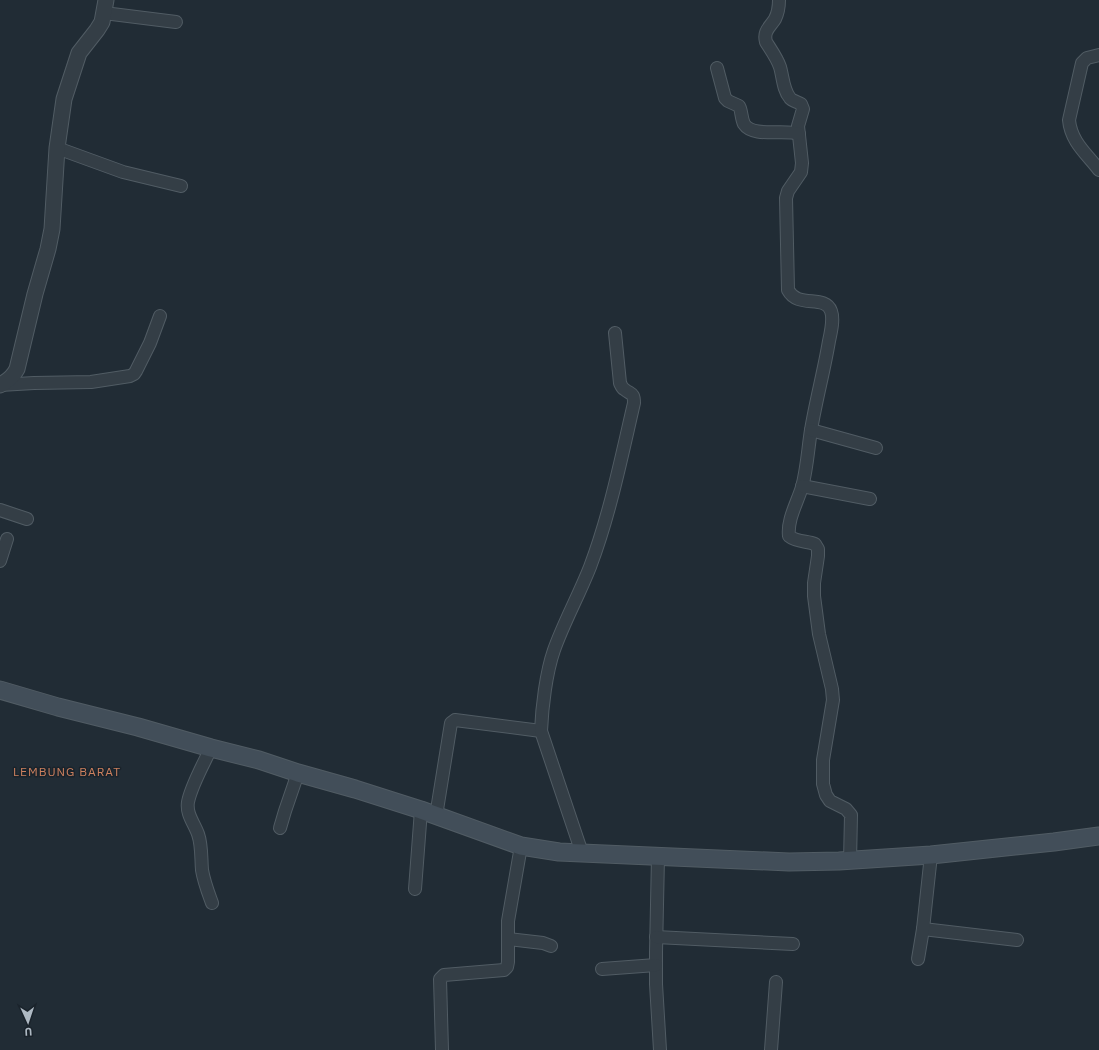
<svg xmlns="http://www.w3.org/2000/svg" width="1099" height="1050" viewBox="0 0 1099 1050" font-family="'IBM Plex Sans',sans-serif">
<rect width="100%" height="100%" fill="#212c35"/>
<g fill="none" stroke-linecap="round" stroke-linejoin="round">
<defs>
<g id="minor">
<path d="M779,0C779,7 778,13 775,19C770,27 763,31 766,42C771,50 777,58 780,67C783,77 783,90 790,98C792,101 798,102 801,104L803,109L798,126L802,163L801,172L788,191L786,198L788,290C798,309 825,294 831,311C834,319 831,332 829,341C824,371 816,400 811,430C808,449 807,469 802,487C797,503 787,520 789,536C796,542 807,541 815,544L818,549V556L814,583V596L819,634L832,689L833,700L823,760V784L826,795L830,801L846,809L851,815L850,861"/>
<polyline points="104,13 176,22"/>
<path d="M1099,55L1087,58L1082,63L1069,120C1071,142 1087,154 1099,170"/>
<path d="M717,68L725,98L728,101L739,106C742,111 741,118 744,124C753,138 785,129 799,134"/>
<polyline points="57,148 123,172 181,186"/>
<polyline points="0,385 34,383 91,382 130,376 134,374 136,371 150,343 160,316"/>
<polyline points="811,430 876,448"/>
<polyline points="802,486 870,499"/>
<polyline points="0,510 27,519"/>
<polyline points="0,561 7,539"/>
<path d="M211,748C204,763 191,786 188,802C186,814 194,823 198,834C202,845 201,858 202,870C204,882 208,892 212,903"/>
<polyline points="436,816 451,723 455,720 541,731"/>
<polyline points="280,828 285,811 298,773"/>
<path d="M582,853L541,731C542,707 546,673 554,650C564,622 579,595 590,567C610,514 621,459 634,403C634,392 631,395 624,389C622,388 621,385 620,383L615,333"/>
<polyline points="658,857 656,952 656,984 660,1050"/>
<polyline points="415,889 421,810"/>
<polyline points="923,929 1017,940"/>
<polyline points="656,937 793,944"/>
<polyline points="508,939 543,943 551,946"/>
<polyline points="918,959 923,929 931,855"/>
<polyline points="602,969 656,965"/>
<polyline points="442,1050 440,979 444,975 504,970 507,967 508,962 508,921 521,846"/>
<polyline points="771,1050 776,982"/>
</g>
<path id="tertiary" d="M0,385C8,381 13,377 17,369L35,294L48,249L52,229L57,148L64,99L79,53L97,30L102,22L106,0"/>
<polyline id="secondary" points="0,690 58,707 138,727 211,748 259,760 298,773 355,789 421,810 521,846 559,852 789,862 839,861 931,855 1054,842 1099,836"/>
</defs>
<!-- minor casing -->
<use href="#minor" stroke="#515c64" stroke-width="14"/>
<!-- tertiary casing -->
<use href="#tertiary" stroke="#515c64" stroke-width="17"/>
<!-- secondary casing -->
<use href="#secondary" stroke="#515c64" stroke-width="19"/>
<!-- minor -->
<use href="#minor" stroke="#343e46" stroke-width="12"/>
<!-- tertiary -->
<use href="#tertiary" stroke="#343e46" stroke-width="15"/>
<!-- secondary -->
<use href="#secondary" stroke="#424e59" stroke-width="17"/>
</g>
<g text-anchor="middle" stroke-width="3" stroke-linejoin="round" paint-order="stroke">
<!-- quarter labels -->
<g font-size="12" letter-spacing="1" fill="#cd815f" stroke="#1a232b">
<text x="67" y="776">LEMBUNG BARAT</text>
</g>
</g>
<!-- north arrow -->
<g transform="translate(28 1022) rotate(177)" stroke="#1a232b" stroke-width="3" paint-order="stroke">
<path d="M0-3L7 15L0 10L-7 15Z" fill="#aeb9c3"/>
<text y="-6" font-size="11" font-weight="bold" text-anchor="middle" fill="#aeb9c3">U</text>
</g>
</svg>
